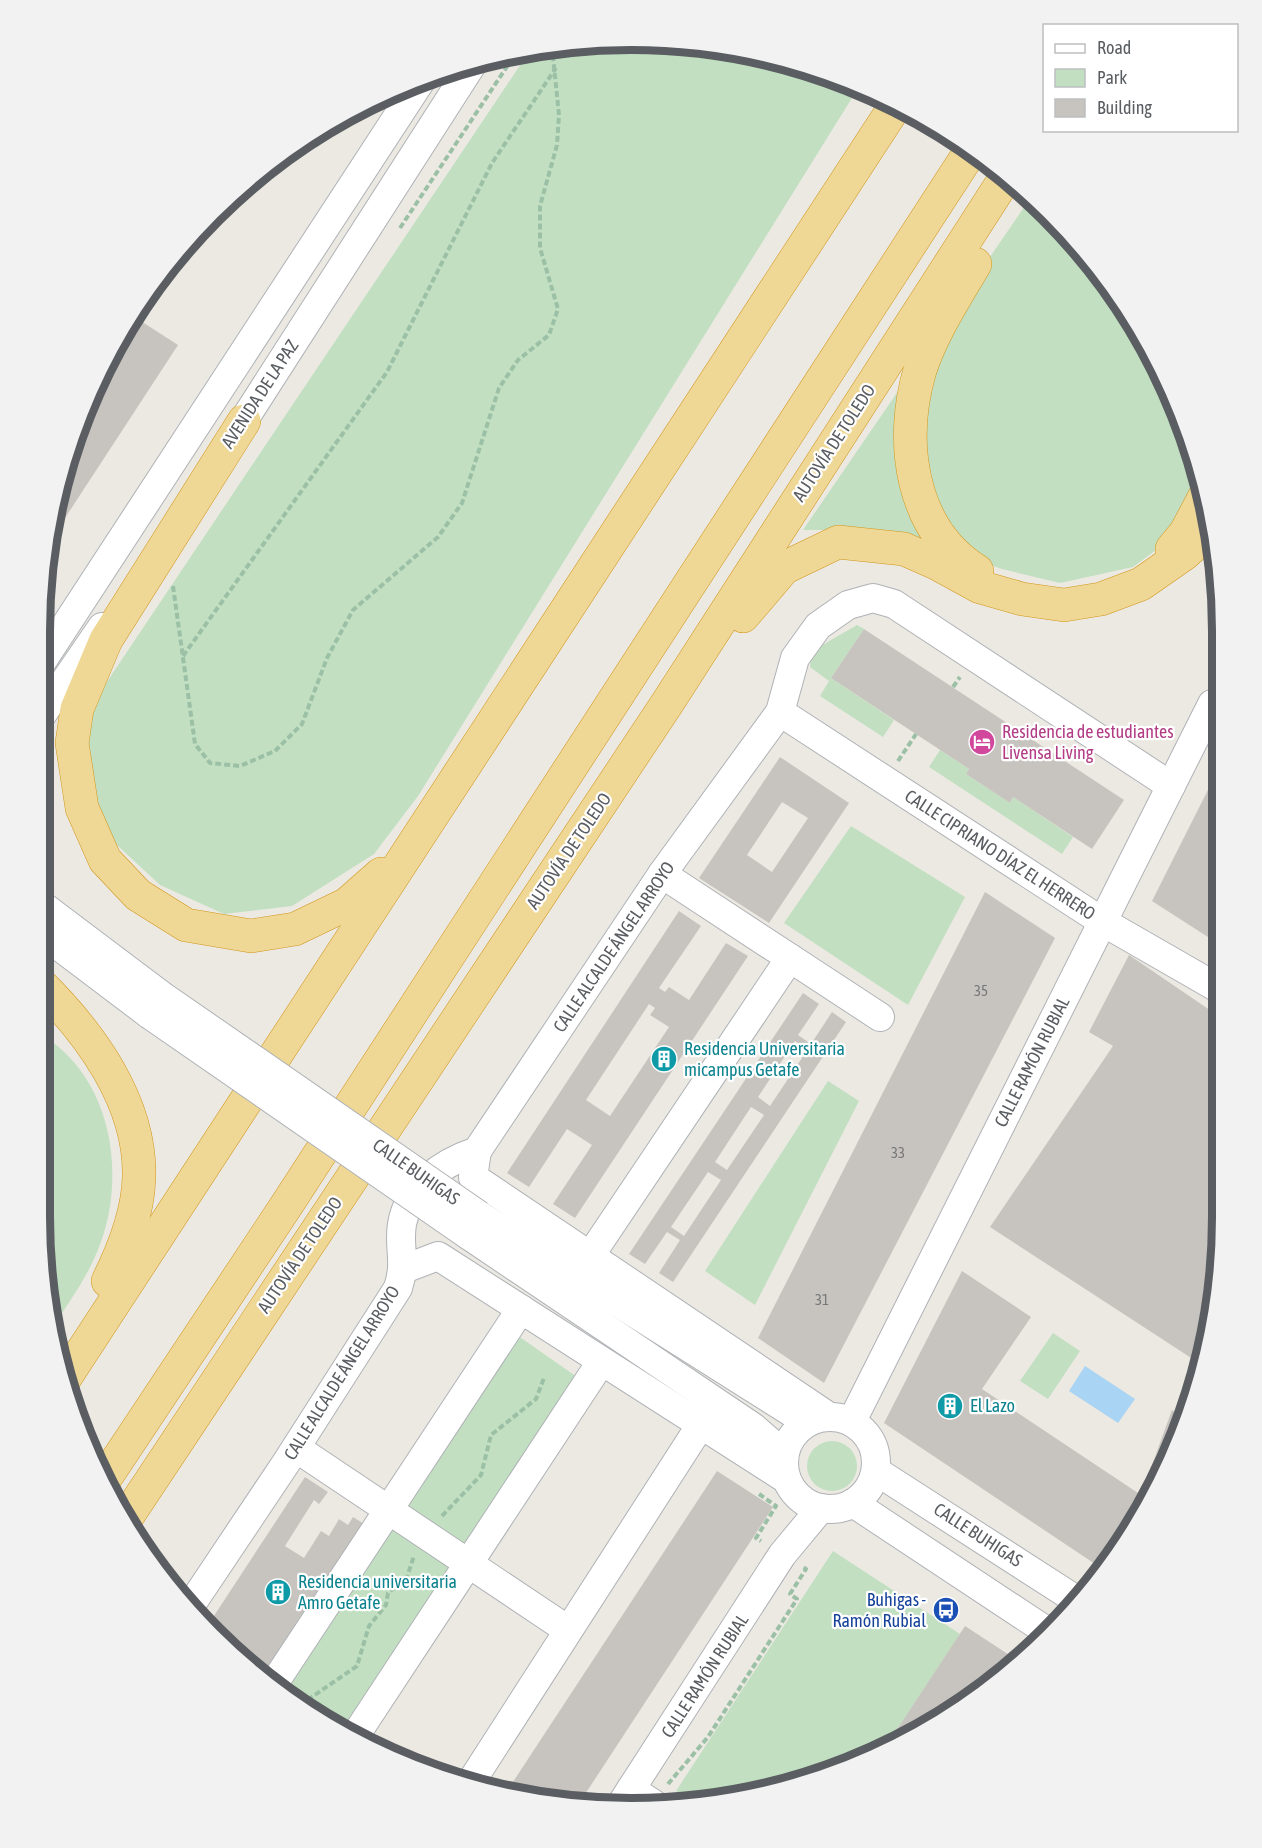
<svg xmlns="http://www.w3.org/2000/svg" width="1262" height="1848" viewBox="0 0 1262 1848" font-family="'Asap Condensed',sans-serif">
<rect width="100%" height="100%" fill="#ebe9e2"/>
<!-- green -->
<g fill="#c2e0c1">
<polygon points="631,39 747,50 860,85 418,796 374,854 292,906 224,914 160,885 102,831 87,764 88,710 531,49"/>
<polygon points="1029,200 1067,232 1101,271 1162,369 1210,510 1133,567 1060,583 1002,569 889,530 803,530"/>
<polygon points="857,625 864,629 831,678 894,720 883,737 820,696 829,681 810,667 812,651"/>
<polygon points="940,750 969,769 966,774 1010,803 1013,797 1073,837 1062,854 929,767"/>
<polygon points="851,826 965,897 908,1005 784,923"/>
<path d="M39,1033C116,1078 129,1185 94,1259C83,1283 67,1305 53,1327L39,1217Z"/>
<polygon points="828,1081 859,1101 755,1305 705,1271"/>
<polygon points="514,1333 577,1377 347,1736 278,1689"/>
<polygon points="1053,1333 1080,1351 1048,1399 1020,1381"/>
<circle cx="832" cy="1466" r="25"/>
<polygon points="833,1551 960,1634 883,1751 746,1798 697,1804 676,1791"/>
</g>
<!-- water -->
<polygon fill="#aad4f3" points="1085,1366 1135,1399 1118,1423 1069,1391"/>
<!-- building -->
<g fill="#c7c4bf" fill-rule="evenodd">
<polygon points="133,316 178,345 48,544 50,516 71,440 118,335"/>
<polygon points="864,629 1124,800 1092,849 1013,797 1010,803 966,774 969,769 831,678"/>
<path d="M780,757L849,803L769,923L699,878ZM782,802L808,818L772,872L747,855Z"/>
<polygon points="1223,760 1223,943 1222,946 1152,901"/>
<polygon points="985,892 1055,938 824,1383 758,1338"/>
<path d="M679,911L701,926L659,988L665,992L669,987L689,1000L726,943L748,956L575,1218L553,1204L592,1145L567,1129L529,1187L507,1173ZM649,1004L655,1008L650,1015L669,1027L610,1116L586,1100Z"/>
<polygon points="1129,955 1223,1019 1223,1217 1212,1333 1202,1365 990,1227 1113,1046 1089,1032"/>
<path d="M803,993L819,1004L798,1035L811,1044L832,1012L846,1022L673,1282L659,1273L680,1240L667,1232L645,1264L629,1254ZM795,1041L808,1049L770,1106L758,1097ZM751,1107L764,1115L727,1170L715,1162ZM708,1172L721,1180L684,1236L671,1227Z"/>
<polygon points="962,1271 1031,1317 982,1389 1141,1495 1172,1410 1185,1419 1178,1444 1123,1546 1104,1570 884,1423"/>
<polygon points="717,1471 773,1507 578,1805 554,1804 507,1791"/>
<polygon points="305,1477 328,1492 319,1504 314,1500 285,1546 304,1558 321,1531 329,1536 339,1519 348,1525 353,1517 369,1527 267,1681 241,1662 208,1625"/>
<polygon points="965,1626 1020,1662 991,1687 897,1745 890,1740"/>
</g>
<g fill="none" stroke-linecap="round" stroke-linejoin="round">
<defs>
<g id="minor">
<polyline points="231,440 473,63"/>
<polyline points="39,666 422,79"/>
<polyline points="780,712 1103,922 1223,991"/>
<polyline points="39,719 102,627"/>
<polyline points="39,903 161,995"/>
<polyline points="39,931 150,1015"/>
<polyline points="790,958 880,1017"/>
<polyline points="477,1151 473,1177 828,1416"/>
<polyline points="479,1215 802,1419"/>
<polyline points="468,1235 753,1427 784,1454"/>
<polyline points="590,1256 790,958 662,874"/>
<polyline points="404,1269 438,1256 786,1479"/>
<circle cx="830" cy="1463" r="46"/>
<polyline points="852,1421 1212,704"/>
<polyline points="296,1448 568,1630"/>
<polyline points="876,1471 1078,1601"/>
<polyline points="853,1503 1051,1634"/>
<path d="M191,1605L286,1463L398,1288C407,1260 398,1248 402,1224C409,1185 442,1163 477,1151L662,874L780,712L795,658L818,626L848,605L873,598L894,604L1171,786"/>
<polyline points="273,1685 521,1309"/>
<polyline points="353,1739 601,1362"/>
<polyline points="471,1782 700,1426"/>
<polyline points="631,1789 658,1807"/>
<polyline points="620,1806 782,1555 821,1508"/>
</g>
<g id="highway">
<path d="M975,264C955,298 932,333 920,370C899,441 910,529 977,571"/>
<polyline points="244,421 106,640 77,709 72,743 82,808 105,860 138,895 186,925 251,936 295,929 347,904 381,874"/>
<polyline points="1172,549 1186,532 1205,496"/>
<polyline points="743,616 784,568 838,542 904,549 938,564 980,587 1022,599 1064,605 1101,599 1141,584 1184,554 1213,528"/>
<path d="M39,983C90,1033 141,1102 139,1177C138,1214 124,1249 108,1281"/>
<polyline points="63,1381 896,105"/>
<polyline points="104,1480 286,1206 972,149"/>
<polyline points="125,1520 668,702 1006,177"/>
</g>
</defs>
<!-- minor casing -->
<use href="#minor" stroke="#afb2b6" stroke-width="30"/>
<!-- highway casing -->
<use href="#highway" stroke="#d1961c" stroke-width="34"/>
<!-- path -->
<g stroke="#9bc0a6" stroke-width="4" stroke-dasharray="6 3" stroke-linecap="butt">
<polyline points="400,228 518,50"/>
<polyline points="173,586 195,744 210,763 240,766 275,751 302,724 327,658 353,610 438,537 462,503 499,388 518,360 549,335 558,309 540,248 540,206 557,145 559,115 552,47"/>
<polyline points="183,656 387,372 492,163 556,68"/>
<polyline points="953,687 960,677"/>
<polyline points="898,761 916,734"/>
<path d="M42,880C58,844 45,809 42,773L47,763"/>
<polyline points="759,1494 776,1506 756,1538 761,1541"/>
<polyline points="442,1516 481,1475 491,1435 536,1399 544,1378"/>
<polyline points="305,1708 306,1701 357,1666 369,1626 386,1605 388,1593 407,1577 414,1556"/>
<polyline points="668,1784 708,1737 797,1599 790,1594 806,1569 803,1567"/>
</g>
<!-- minor -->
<use href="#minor" stroke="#fff" stroke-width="28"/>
<!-- highway -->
<use href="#highway" stroke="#efd795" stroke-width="33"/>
<defs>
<g id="minor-bridge">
<polyline points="161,995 479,1215"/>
<polyline points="150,1015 468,1235"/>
</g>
</defs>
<!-- minor-bridge casing -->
<use href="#minor-bridge" stroke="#afb2b6" stroke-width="30" stroke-linecap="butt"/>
<!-- minor-bridge -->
<use href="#minor-bridge" stroke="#fff" stroke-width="28"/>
</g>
<!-- icons -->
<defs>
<symbol id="hotel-disc" viewBox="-11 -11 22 22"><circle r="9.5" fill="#d1479c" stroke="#fff"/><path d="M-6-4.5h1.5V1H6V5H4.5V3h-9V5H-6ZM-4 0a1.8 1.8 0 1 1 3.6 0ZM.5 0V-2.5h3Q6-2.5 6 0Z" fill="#fff"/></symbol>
<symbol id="building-disc" viewBox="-11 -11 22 22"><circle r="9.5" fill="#0f9aa8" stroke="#fff"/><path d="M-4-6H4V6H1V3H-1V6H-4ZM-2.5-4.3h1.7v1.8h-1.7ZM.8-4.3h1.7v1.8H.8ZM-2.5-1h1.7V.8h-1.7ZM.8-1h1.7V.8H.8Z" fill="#fff"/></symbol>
<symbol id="bus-disc" viewBox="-11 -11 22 22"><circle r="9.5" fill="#1a4fb4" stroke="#fff"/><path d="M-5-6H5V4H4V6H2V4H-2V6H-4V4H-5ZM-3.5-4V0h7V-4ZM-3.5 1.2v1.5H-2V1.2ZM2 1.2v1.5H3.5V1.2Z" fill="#fff"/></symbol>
</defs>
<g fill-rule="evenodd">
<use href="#hotel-disc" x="967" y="727" width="30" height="30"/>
<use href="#building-disc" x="649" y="1044" width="30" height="30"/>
<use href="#building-disc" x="935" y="1391" width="30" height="30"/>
<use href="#building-disc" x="263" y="1577" width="30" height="30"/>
<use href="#bus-disc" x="931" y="1595" width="30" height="30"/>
</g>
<g text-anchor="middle" stroke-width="4.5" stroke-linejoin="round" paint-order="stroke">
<!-- number labels -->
<g font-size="15" fill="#757778">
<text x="981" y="996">35</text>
<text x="898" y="1158">33</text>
<text x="822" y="1305">31</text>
</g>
<!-- street labels -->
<g font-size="18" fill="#5a5d61" stroke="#fff">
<text transform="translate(260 394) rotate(-57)" y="6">AVENIDA DE LA PAZ</text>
<text transform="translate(834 443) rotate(-57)" y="6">AUTOVÍA DE TOLEDO</text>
<text transform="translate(569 851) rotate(-56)" y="6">AUTOVÍA DE TOLEDO</text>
<text transform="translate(1000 855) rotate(33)" y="6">CALLE CIPRIANO DÍAZ EL HERRERO</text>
<text transform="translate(614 947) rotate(-56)" y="6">CALLE ALCALDE ÁNGEL ARROYO</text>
<text transform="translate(1032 1062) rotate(-63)" y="6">CALLE RAMÓN RUBIAL</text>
<text transform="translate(416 1172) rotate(35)" y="6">CALLE BUHIGAS</text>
<text transform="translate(300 1255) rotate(-56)" y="6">AUTOVÍA DE TOLEDO</text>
<text transform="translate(342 1373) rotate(-58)" y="6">CALLE ALCALDE ÁNGEL ARROYO</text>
<text transform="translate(978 1535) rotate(33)" y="6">CALLE BUHIGAS</text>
<text transform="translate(705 1676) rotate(-57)" y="6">CALLE RAMÓN RUBIAL</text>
</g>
<!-- hotel labels -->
<g font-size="18" fill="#b23c85" stroke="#fff" text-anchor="start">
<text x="1002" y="738">Residencia de estudiantes<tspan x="1002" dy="21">Livensa Living</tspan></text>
</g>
<!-- culture labels -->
<g font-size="18" fill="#0d838f" stroke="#fff" text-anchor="start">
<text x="684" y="1055">Residencia Universitaria<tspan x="684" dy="21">micampus Getafe</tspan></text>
<text x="970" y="1412">El Lazo</text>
<text x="298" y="1588">Residencia universitaria<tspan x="298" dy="21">Amro Getafe</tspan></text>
</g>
<!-- transit labels -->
<g font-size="18" fill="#164399" stroke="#fff" text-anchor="end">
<text x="926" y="1606">Buhigas -<tspan x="926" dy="21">Ramón Rubial</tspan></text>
</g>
</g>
<!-- crop -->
<path d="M0 0H1262V1848H0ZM631 50H631A581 581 0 0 1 1212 631V1217A581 581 0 0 1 631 1798H631A581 581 0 0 1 50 1217V631A581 581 0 0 1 631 50Z" fill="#f2f2f2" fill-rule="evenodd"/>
<path fill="none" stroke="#5a5d61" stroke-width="8" d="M631 50H631A581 581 0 0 1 1212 631V1217A581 581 0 0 1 631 1798H631A581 581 0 0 1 50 1217V631A581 581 0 0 1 631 50Z"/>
<!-- legend -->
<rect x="1043" y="24" width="195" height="108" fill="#ffffff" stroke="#bdbec0" stroke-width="1.5"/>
<rect x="1055" y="44" width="30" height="9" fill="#ffffff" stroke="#bdbec0" stroke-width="1.5"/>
<text x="1097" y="54" font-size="18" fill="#5a5d61">Road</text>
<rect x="1055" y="69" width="30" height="18" fill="#c2e0c1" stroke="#bdbec0" stroke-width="1.5"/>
<text x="1097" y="84" font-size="18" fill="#5a5d61">Park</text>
<rect x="1055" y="99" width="30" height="18" fill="#c7c4bf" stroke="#bdbec0" stroke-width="1.5"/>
<text x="1097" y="114" font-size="18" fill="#5a5d61">Building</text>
</svg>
